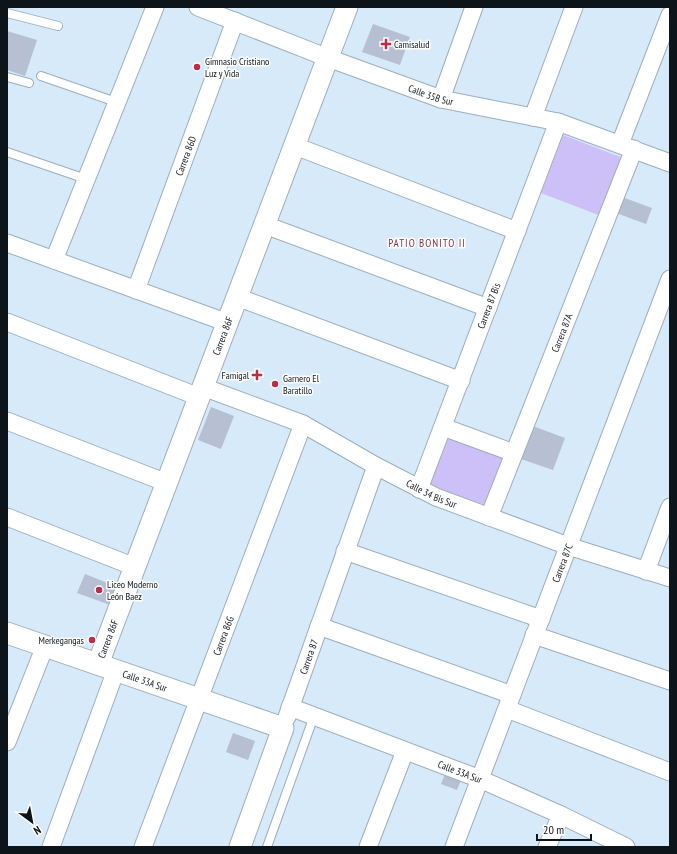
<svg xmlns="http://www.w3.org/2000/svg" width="677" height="854" viewBox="0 0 677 854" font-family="'PT Sans Narrow',sans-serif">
<rect width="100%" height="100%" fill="#d6eaf9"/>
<!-- green -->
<g fill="#cdc0f8">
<polygon points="563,135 623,158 601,216 541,193"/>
<polygon points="446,435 503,456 485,505 427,484"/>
</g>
<!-- building -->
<g fill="#b7bfd3">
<polygon points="373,24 410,37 400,65 362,52"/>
<polygon points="7,31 37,40 25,76 7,70"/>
<polygon points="622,197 652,208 646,224 616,213"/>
<polygon points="211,407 234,416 221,449 198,440"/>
<polygon points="530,425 565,438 553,470 518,458"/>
<polygon points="85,574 120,588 113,606 77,593"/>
<polygon points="233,733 255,741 248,760 226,752"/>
<polygon points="445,774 461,780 457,790 441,784"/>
</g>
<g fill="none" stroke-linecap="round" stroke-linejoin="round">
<defs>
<g id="service">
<polyline points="7,13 58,26"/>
<polyline points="41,76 116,102"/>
<polyline points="7,77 29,83"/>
<polyline points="7,152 86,179"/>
<polyline points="267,847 314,716"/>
</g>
<g id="minor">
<path id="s1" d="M198,7L328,58L441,99L558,122L670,163"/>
<polyline points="441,99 474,7"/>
<polyline points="533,117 574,7"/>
<polyline points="620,144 670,15"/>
<polyline points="295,146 517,231"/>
<polyline points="265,225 488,308"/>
<polyline points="7,243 228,323"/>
<polyline points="54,260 155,7"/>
<path id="s2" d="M136,290L235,21"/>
<polyline points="237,297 461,381"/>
<polyline points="7,322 199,397"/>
<path id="s3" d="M203,387L303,424L376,466L436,497L568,546L670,578"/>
<polyline points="7,421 167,483"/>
<polyline points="443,427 514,453"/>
<path id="s4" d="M419,489L558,122"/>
<polyline points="7,517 135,567"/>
<path id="s5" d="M489,517L634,149"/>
<polyline points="345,551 541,619"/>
<polyline points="646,571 670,507"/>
<polyline points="319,626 512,695"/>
<polyline points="534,635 670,681"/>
<path id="s6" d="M290,707L480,779L561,815L626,847"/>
<polyline points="507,709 670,772"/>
<path id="s7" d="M287,717L376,466"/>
<polyline points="7,742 45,646"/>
<polyline points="51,847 116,670"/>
<path id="s8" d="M143,847L303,424"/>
<polyline points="368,847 405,751"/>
<path id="s9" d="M454,847L670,279"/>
<polyline points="547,847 561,815"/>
</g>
<g id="tertiary">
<path id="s10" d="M7,633L283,728L240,847"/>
<path id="s11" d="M98,664L347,7"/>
</g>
</defs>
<!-- service casing -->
<use href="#service" stroke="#9baebc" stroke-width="10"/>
<!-- minor casing -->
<use href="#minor" stroke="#9baebc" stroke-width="19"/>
<!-- tertiary casing -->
<use href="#tertiary" stroke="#9baebc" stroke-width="23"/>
<!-- service -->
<use href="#service" stroke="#fff" stroke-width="8"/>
<!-- minor -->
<use href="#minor" stroke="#fff" stroke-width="17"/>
<!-- tertiary -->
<use href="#tertiary" stroke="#fff" stroke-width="21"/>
</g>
<!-- markers -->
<g fill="#be2d46" stroke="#fff" stroke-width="1.5">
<path d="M384 38h4v4h4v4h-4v4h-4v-4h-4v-4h4z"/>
<circle cx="197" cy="67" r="4"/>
<path d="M255 369h4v4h4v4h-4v4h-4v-4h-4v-4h4z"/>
<circle cx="275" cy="384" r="4"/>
<circle cx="99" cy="590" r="4"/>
<circle cx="92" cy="640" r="4"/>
</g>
<g text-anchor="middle" stroke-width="3" stroke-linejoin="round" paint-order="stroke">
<!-- poi labels -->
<g font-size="10" fill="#0e151a" stroke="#fff" text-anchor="start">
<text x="394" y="48">Camisalud</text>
<text x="205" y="65">Gimnasio Cristiano<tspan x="205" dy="12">Luz y Vida</tspan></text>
<text x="249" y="379" text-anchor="end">Famigal</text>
<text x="283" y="382">Garnero El<tspan x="283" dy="12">Baratillo</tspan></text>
<text x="107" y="588">Liceo Moderno<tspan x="107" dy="12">León Baez</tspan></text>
<text x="84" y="644" text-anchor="end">Merkegangas</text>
</g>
<!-- street labels -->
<g font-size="10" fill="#0e151a" stroke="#fff">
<text dy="4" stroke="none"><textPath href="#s1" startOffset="249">Calle 35B Sur</textPath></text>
<text dy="4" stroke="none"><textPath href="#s2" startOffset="143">Carrera 86D</textPath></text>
<text dy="4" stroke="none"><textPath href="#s4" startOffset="196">Carrera 87 Bis</textPath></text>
<text dy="4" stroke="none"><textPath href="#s5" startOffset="198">Carrera 87A</textPath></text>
<text dy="4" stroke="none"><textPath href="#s11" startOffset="351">Carrera 86F</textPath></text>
<text dy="4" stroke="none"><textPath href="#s3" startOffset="253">Calle 34 Bis Sur</textPath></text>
<text dy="4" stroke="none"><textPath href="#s9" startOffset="304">Carrera 87C</textPath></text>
<text dy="4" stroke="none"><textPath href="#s8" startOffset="226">Carrera 86G</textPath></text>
<text dy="4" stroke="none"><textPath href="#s11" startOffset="27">Carrera 86F</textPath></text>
<text dy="4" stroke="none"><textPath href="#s7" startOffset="64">Carrera 87</textPath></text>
<text dy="4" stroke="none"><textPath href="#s10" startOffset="146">Calle 33A Sur</textPath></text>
<text dy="4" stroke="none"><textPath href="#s6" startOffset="182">Calle 33A Sur</textPath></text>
</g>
<!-- neighbourhood labels -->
<g font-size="11" letter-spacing="1" fill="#80373e" stroke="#fff">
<text x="427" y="247">PATIO BONITO II</text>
</g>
</g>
<!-- border -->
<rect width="677" height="854" fill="none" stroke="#0e151a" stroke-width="16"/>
<!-- north arrow -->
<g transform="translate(32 822) rotate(148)" stroke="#ffffff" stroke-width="3" paint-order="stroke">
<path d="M0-3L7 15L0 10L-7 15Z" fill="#0e151a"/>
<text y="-6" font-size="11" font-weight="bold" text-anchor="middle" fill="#0e151a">N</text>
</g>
<!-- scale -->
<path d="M537 834v6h54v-6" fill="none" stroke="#0e151a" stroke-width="2"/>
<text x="543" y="834" font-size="12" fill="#0e151a" stroke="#ffffff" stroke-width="3" paint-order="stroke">20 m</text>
</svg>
